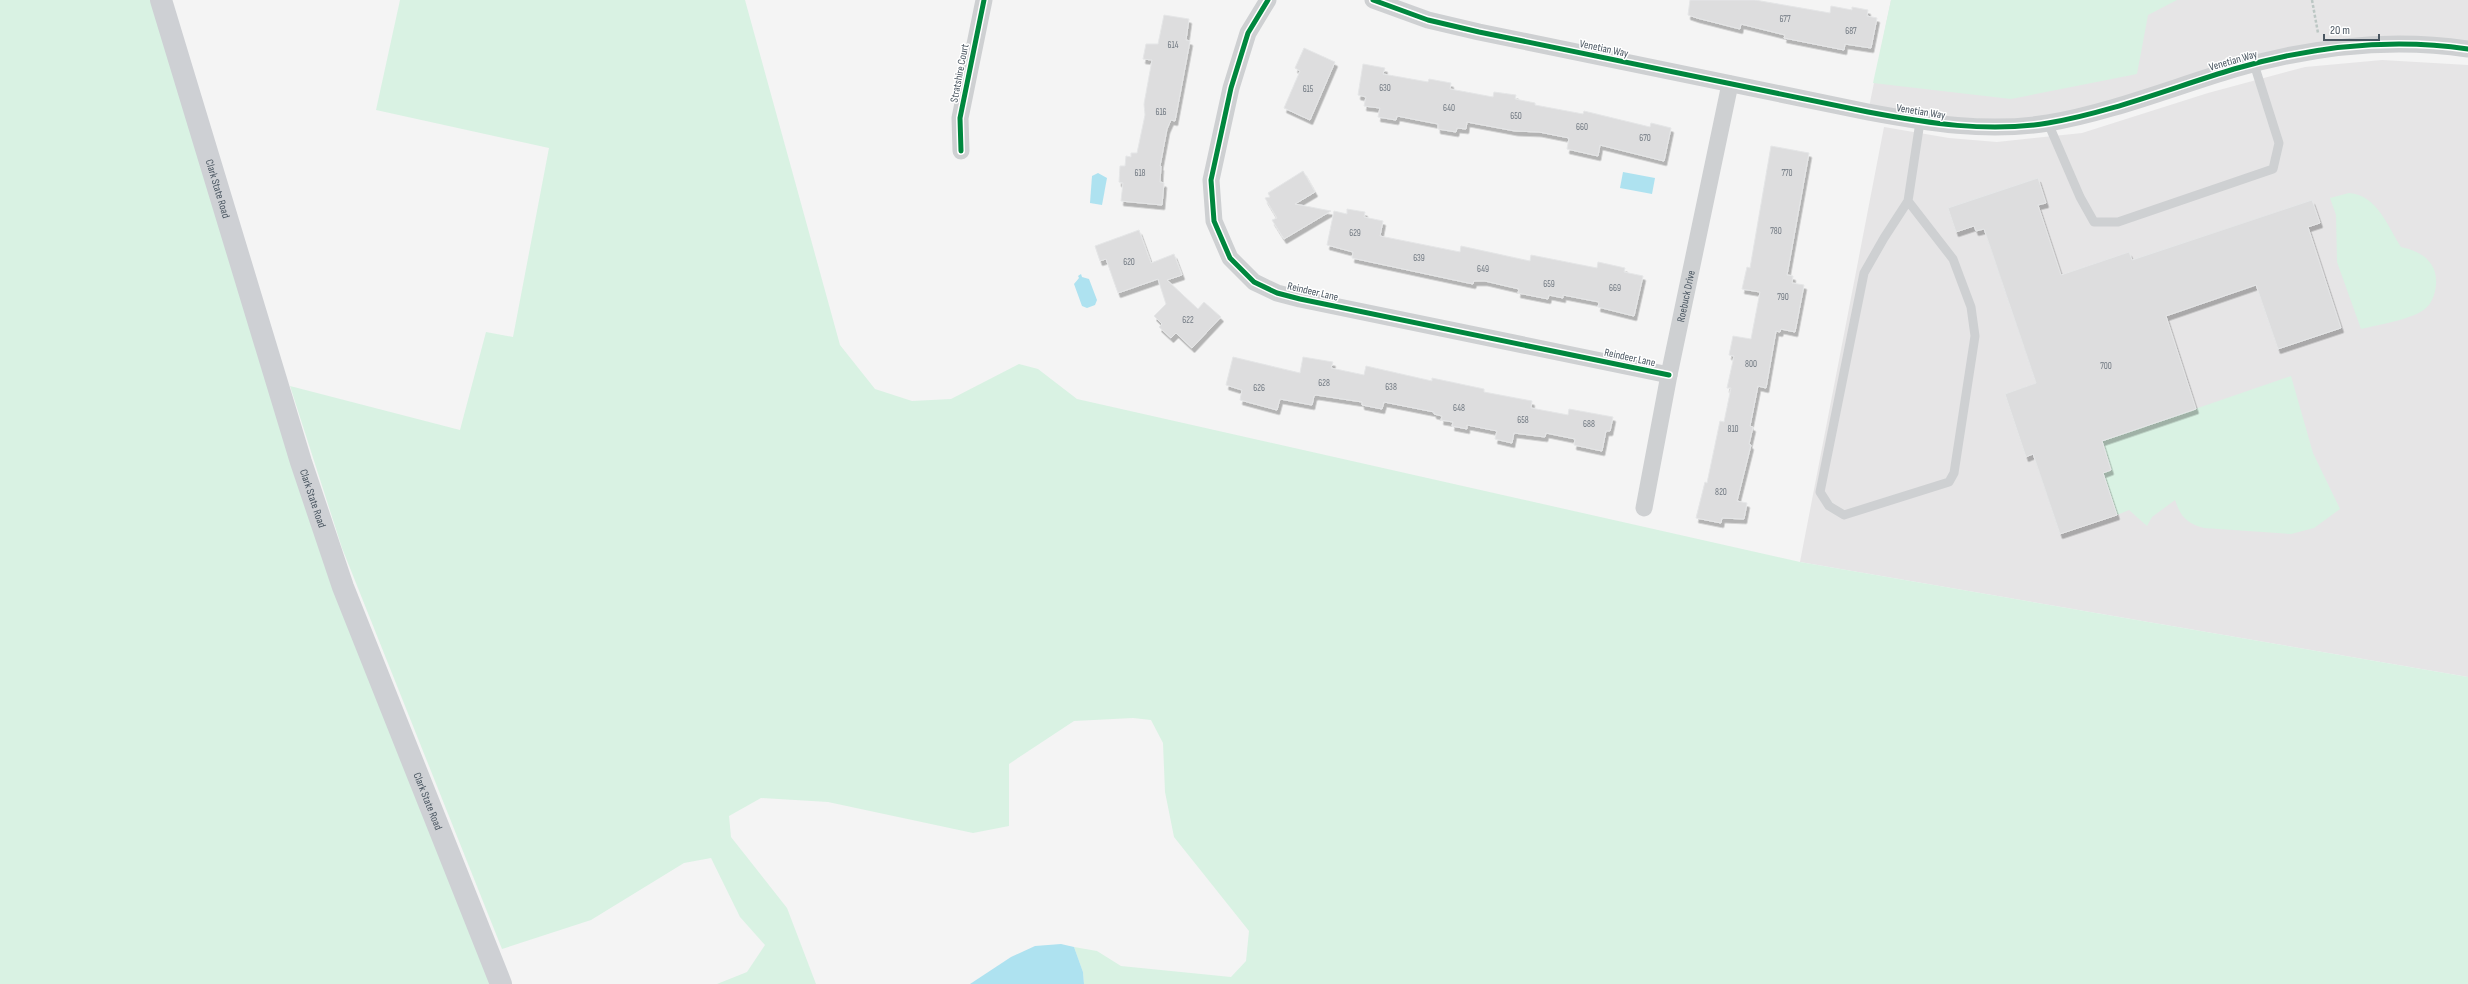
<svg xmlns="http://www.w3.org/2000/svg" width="2468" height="984" viewBox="0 0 2468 984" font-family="'Sofia Sans Condensed',sans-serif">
<defs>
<filter id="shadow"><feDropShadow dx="2.5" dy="4.5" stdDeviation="0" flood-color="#0004"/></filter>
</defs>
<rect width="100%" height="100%" fill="#f4f4f4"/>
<!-- education -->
<g fill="#e6e5e6">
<polygon points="1891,0 2468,0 2468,49 2321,49 2048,123 1868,112"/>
<polygon points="2382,60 2468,65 2468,677 1800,562 1884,127 1949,138 1997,142 2082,133 2208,93 2305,67"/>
</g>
<!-- green -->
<g fill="#d9f2e3">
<polygon points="0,0 153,0 267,380 493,984 0,984"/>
<polygon points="400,0 745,0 840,345 875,389 912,401 951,399 1019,364 1038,369 1077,399 1800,562 2468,677 2468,984 1084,984 1083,972 1074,947 1097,951 1121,966 1231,977 1246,961 1249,931 1174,837 1165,792 1163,743 1151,720 1133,718 1074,721 1009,764 1009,826 973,833 828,802 761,798 729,816 731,837 787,908 816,984 717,984 747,972 765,945 740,917 711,858 684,863 591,920 502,949 342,548 290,386 460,430 486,332 513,337 549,148 376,110"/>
<polygon points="1891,0 2177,0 2148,15 2137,74 2011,99 1873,83"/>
<path d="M2349,193C2377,195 2387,225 2401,247C2421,251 2438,262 2436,285C2435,293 2433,301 2427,307C2416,319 2377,325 2361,329L2337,262L2336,215L2330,198Z"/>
<path d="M2291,376L2313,453L2340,509L2314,528L2291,534L2204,528C2186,523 2181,517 2175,500L2152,517L2147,526L2129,510L2117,515L2103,473L2111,470L2102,441Z"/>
</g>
<!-- water -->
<g fill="#aee2f0">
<polygon points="1623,172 1655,178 1652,194 1620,188"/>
<polygon points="1098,173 1107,178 1102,205 1090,203 1092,176"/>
<polygon points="1081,274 1082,277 1089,279 1097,300 1095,305 1087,308 1082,306 1074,284 1079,278 1078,276"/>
<polygon points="1061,944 1074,947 1083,972 1084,984 970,984 1011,957 1035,946"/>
</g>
<!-- building -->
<g fill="#ddddde" stroke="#e5e6e7" filter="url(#shadow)">
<polygon points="1690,0 1755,0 1830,13 1831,6 1852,10 1852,7 1868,10 1867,16 1877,18 1871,48 1845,44 1844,50 1784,38 1785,35 1741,24 1740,29 1697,18 1688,15"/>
<polygon points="1164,15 1189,19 1186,40 1190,41 1175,121 1171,120 1167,129 1160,166 1161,166 1160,182 1164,183 1162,205 1121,201 1123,183 1119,182 1120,166 1125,166 1126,156 1131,157 1131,153 1137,153 1145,115 1144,104 1152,60 1143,59 1146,44 1158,44"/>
<polygon points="1304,48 1335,62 1310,120 1284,108 1300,71 1295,68"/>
<polygon points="1363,64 1385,68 1383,74 1428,82 1429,79 1451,83 1450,89 1493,97 1494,92 1516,95 1515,99 1535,103 1535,105 1583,114 1584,111 1650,127 1651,123 1671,128 1664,161 1600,145 1598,156 1567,149 1569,138 1539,132 1515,131 1467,122 1466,129 1457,128 1456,132 1438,129 1438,124 1397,116 1396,120 1378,117 1380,108 1364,106 1366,97 1358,95"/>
<polygon points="1771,146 1809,153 1787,275 1793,276 1792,283 1804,285 1795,332 1781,329 1780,332 1776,331 1766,388 1758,386 1750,426 1753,427 1749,444 1751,445 1737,501 1747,503 1744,519 1722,518 1721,523 1696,518 1705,482 1707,483 1720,421 1724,422 1731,388 1727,388 1734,356 1729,355 1733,336 1751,339 1760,292 1742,289 1747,267 1750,268"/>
<polygon points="1303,171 1315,192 1295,204 1331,211 1284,239 1272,220 1277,218 1265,198 1270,197 1268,193"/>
<polygon points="2038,178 2046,203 2038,205 2061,275 2129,252 2132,260 2312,200 2320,223 2308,227 2341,328 2278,349 2256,285 2166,316 2196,409 2102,441 2111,470 2103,473 2117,515 2060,534 2033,454 2026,457 2005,394 2036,383 1984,229 1976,231 1974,226 1956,232 1948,208"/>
<polygon points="1347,209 1365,212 1364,217 1383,221 1380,236 1460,252 1461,246 1530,261 1531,255 1597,268 1598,262 1625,268 1624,272 1643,276 1634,316 1598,307 1599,302 1563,295 1563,298 1549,295 1548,299 1518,293 1519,289 1485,281 1474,281 1473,284 1352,258 1353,252 1327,245 1334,211 1347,214"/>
<polygon points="1139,230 1151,263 1174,254 1182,275 1167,280 1198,309 1204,302 1221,317 1192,348 1176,333 1171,338 1159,327 1162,324 1154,316 1166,304 1158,279 1118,293 1106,259 1100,261 1095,246"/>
<polygon points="1233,357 1300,373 1303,357 1333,362 1331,368 1364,375 1366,366 1432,381 1432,378 1484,389 1484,392 1532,401 1531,408 1568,415 1569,409 1613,417 1610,431 1606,431 1602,451 1574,445 1575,439 1546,433 1545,437 1514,433 1512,443 1495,439 1497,431 1467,425 1467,429 1452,426 1453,422 1441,420 1442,416 1434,414 1434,412 1384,402 1382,409 1362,405 1362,402 1316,395 1314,396 1312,405 1280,399 1277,410 1240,400 1242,390 1226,385"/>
</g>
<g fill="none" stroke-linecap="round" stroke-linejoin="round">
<!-- path -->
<polyline stroke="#bcc7c4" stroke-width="2.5" stroke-dasharray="3 2" stroke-linecap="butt" points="2312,0 2318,33"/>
<!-- service -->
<g stroke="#ced0d2" stroke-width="9">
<polyline points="2048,123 2080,197 2094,222 2118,222 2273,169 2279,143 2254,64"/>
<polyline points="1908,201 1953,259 1971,307 1975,336 1954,473 1949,482 1844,515 1829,506 1820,492 1864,273 1884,238 1908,201 1920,122"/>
</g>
<!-- minor -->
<g stroke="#ced0d2" stroke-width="17">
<polyline points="1268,0 1248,33 1231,88 1211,180 1214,221 1230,258 1254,282 1277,293 1300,299 1669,375"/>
<path d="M1373,0L1428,20L1479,32L1868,112C1927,123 1987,133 2048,123C2109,113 2174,87 2234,69C2310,47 2389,37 2468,49"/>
<polyline points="961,151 960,118 984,0"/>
<path id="s1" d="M1644,508L1669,375L1730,84"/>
</g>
<!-- secondary -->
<path stroke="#ced0d4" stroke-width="22" id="s2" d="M161,0L301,462L343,587L501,984"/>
<defs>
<g id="cycleway">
<polyline points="1268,0 1248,33 1231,88 1211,180 1214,221 1230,258 1254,282 1277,293 1300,299 1669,375"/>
<path d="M1373,0L1428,20L1479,32L1868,112C1927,123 1987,133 2048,123C2109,113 2174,87 2234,69C2310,47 2389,37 2468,49"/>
<polyline points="961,151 960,118 984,0"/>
</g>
</defs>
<!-- cycleway casing -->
<use href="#cycleway" stroke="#fff" stroke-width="8"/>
<!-- cycleway -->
<use href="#cycleway" stroke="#00873e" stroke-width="5"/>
</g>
<g text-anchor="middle" stroke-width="3" stroke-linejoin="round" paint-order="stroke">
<!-- number labels -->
<g font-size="9" fill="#707881">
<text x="1785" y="22">677</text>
<text x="1851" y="34">687</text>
<text x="1173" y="48">614</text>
<text x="1385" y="91">630</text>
<text x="1308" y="92">615</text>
<text x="1449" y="111">640</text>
<text x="1161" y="115">616</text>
<text x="1516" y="119">650</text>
<text x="1582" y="130">660</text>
<text x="1645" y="141">670</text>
<text x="1140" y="176">618</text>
<text x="1787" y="176">770</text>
<text x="1776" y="234">780</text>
<text x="1355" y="236">629</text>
<text x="1419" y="261">639</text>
<text x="1129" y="265">620</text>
<text x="1483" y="272">649</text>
<text x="1549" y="287">659</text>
<text x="1615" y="291">669</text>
<text x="1783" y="300">790</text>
<text x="1188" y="323">622</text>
<text x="1751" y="367">800</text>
<text x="2106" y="369">700</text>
<text x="1324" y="386">628</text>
<text x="1391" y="390">638</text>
<text x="1259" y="391">626</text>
<text x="1459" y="411">648</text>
<text x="1523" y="423">658</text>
<text x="1589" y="427">688</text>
<text x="1733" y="432">810</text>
<text x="1721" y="495">820</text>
</g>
<!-- street labels -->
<g font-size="11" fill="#4a5661" stroke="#fff">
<text transform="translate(1604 48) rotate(12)" y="4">Venetian Way</text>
<text transform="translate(2233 60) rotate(-16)" y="4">Venetian Way</text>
<text transform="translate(959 73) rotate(-79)" y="4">Stratshire Court</text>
<text transform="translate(1921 111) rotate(9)" y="4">Venetian Way</text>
<text dy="4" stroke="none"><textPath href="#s2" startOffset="197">Clark State Road</textPath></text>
<text transform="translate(1313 291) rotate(13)" y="4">Reindeer Lane</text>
<text dy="4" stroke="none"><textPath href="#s1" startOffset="216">Roebuck Drive</textPath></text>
<text transform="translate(1630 357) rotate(12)" y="4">Reindeer Lane</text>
<text dy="4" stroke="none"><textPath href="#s2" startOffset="521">Clark State Road</textPath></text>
<text dy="4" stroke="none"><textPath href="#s2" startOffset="845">Clark State Road</textPath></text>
</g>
</g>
<!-- scale -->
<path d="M2324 34v6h55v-6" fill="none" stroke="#4a5661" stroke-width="2"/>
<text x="2330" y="34" font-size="12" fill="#4a5661" stroke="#ffffff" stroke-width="3" paint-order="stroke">20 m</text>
</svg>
